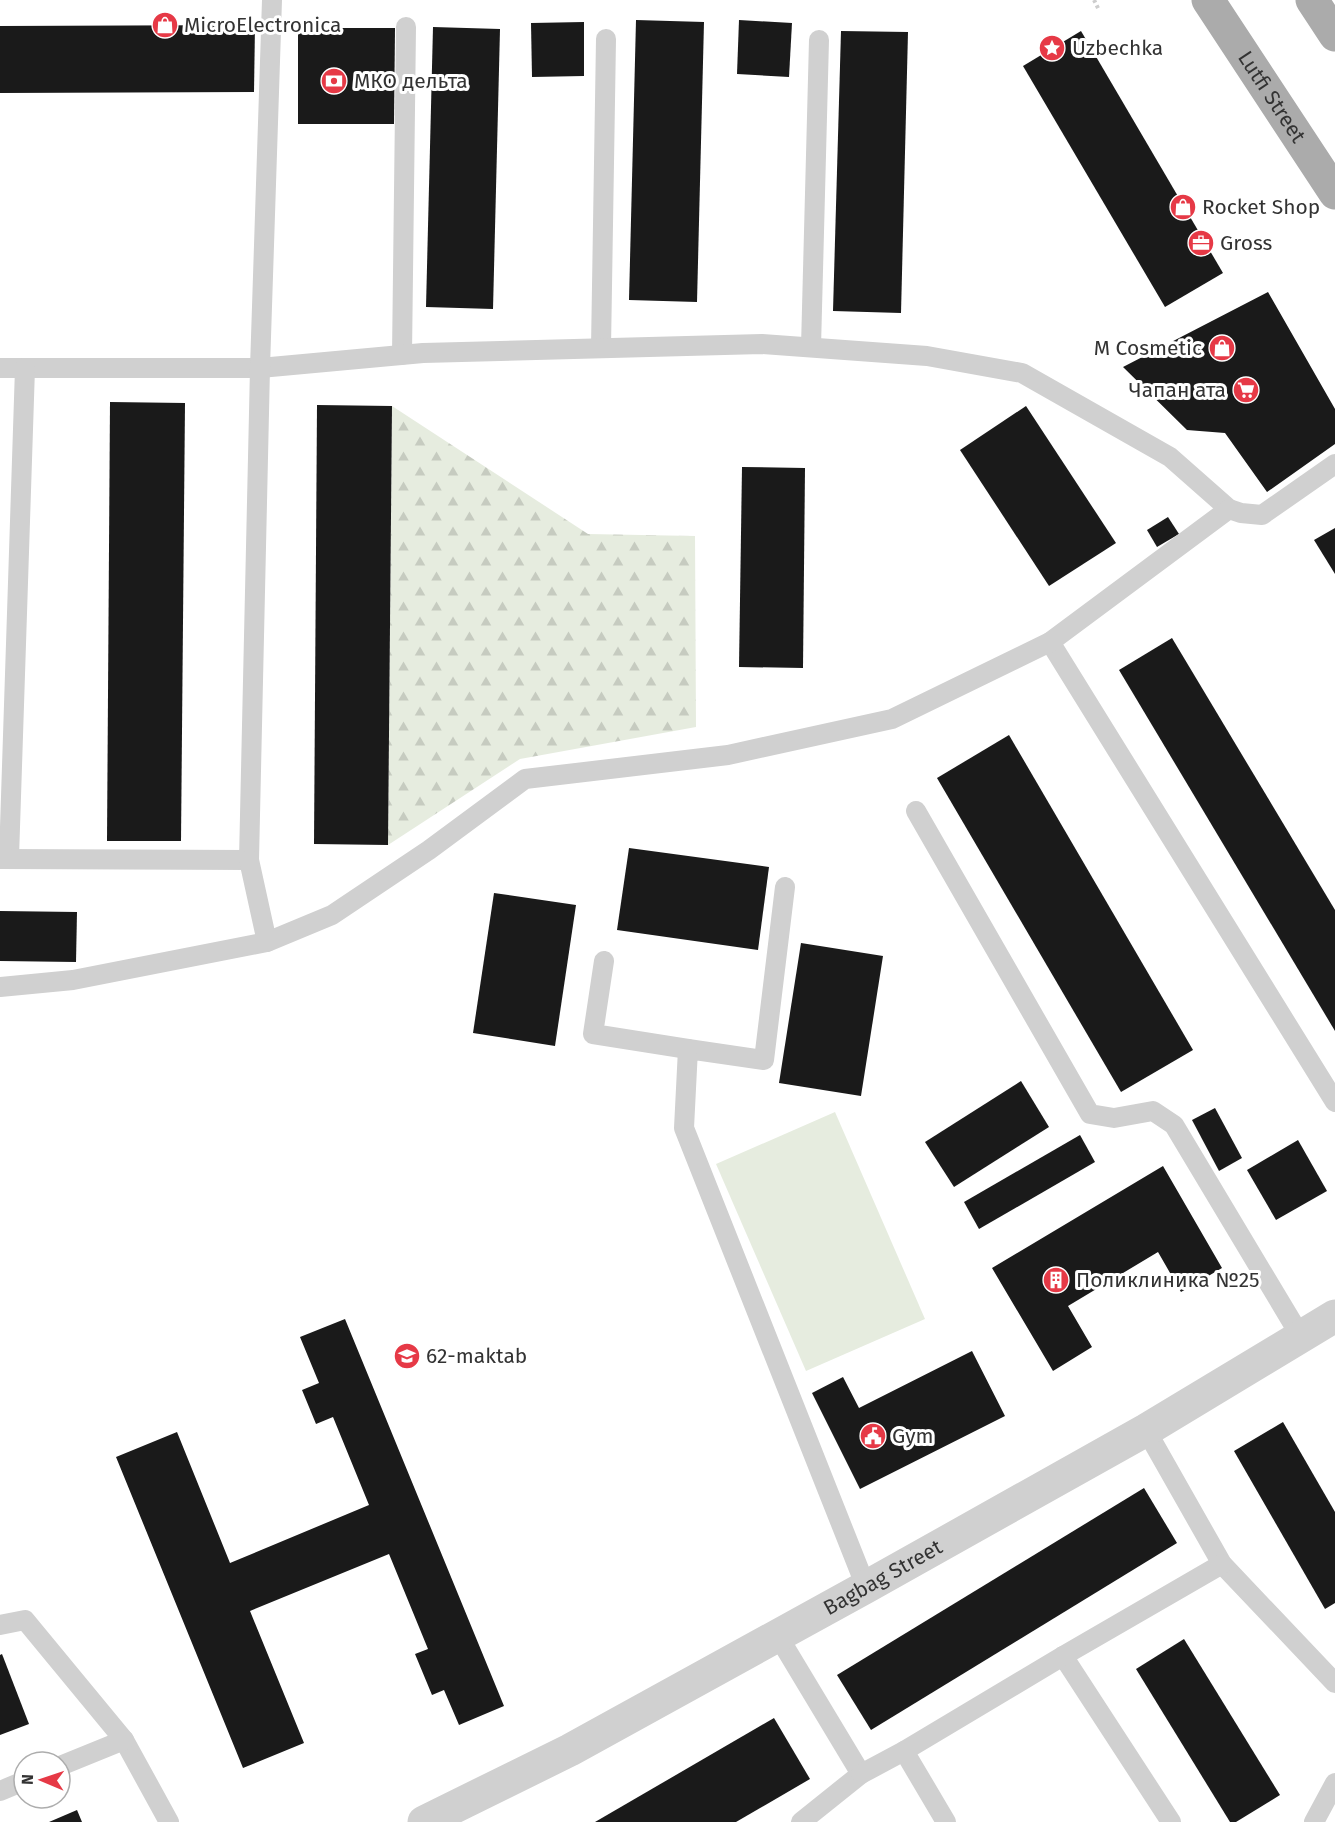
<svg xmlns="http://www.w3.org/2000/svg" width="1335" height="1822" viewBox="0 0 1335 1822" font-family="'Fira Sans',sans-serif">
<defs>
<pattern id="forest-firs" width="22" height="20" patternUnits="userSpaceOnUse" patternTransform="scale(1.5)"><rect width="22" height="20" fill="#e6ecdf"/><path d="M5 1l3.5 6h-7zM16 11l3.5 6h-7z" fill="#c6cbc0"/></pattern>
</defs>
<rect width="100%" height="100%" fill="#fff"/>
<!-- grass -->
<polygon fill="#e6ecdf" points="835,1112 925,1319 806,1371 716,1164"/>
<!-- forest -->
<polygon fill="url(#forest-firs)" points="392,406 588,534 695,536 696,727 520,759 388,845"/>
<!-- building -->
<g fill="#1a1a1a">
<polygon points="636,20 704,22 697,302 629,300"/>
<polygon points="739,20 792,23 789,77 737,74"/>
<polygon points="584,22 584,76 532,77 531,23"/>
<polygon points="255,25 254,92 0,93 0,26"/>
<polygon points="433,27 500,29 493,309 426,307"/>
<polygon points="298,28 395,28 394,124 298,124"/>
<polygon points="841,31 908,32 901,313 833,311"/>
<polygon points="1081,31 1223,273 1165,307 1023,66"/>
<polygon points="1268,292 1335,409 1335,444 1267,492 1225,433 1187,430 1123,367"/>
<polygon points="110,402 185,403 181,841 107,841"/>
<polygon points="317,405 392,406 388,845 314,844"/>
<polygon points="1026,406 1116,543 1049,586 960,450"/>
<polygon points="742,467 805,468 803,668 739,667"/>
<polygon points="1168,517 1179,534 1157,547 1147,530"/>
<polygon points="1335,528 1335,574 1314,540"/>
<polygon points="1172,638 1335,910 1335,1031 1119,670"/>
<polygon points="1009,735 1193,1050 1121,1092 937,778"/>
<polygon points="629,848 769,867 758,950 617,930"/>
<polygon points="494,893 576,905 555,1046 473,1033"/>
<polygon points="0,911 77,912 76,962 0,961"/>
<polygon points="801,943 883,956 861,1096 779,1083"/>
<polygon points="1021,1081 1049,1127 954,1187 925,1142"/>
<polygon points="1215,1108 1242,1158 1219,1171 1192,1120"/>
<polygon points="1080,1135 1095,1162 979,1229 964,1202"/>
<polygon points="1298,1140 1327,1191 1276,1220 1247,1170"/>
<polygon points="1163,1166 1222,1268 1181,1292 1158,1252 1068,1306 1092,1347 1053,1371 992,1268"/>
<polygon points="345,1319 504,1706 459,1725 444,1690 432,1695 415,1654 428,1649 389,1554 250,1611 304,1743 243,1768 116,1457 177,1432 230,1563 369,1505 333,1417 316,1424 302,1390 319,1383 300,1337"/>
<polygon points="972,1351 1005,1416 860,1489 812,1393 843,1377 859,1408"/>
<polygon points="1283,1422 1335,1512 1335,1603 1325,1609 1234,1451"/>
<polygon points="1144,1488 1177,1543 871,1730 837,1675"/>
<polygon points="1184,1639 1280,1795 1236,1822 1230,1822 1136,1669"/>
<polygon points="2,1654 29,1724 0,1735 0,1655"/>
<polygon points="774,1718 810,1779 736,1822 595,1822"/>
<polygon points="77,1810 82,1822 49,1822"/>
</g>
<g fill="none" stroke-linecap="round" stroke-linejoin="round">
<!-- path -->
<polyline stroke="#cdcdcd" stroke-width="4" stroke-dasharray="3 3" stroke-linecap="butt" points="1094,0 1099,10"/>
<!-- lane -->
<g stroke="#d0d0d0" stroke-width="20">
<polyline points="811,347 819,40"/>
<polyline points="601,348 606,39"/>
<polyline points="402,355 406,27"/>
<polyline points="0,368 260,368 423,353 762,344 927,356 1022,373 1170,457 1229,509 1241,513 1262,515 1335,464"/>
<polyline points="1050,642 1335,1102"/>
<polyline points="916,811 1090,1114 1114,1118 1153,1111 1174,1125 1301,1337"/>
<polyline points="9,858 25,368"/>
<polyline points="0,859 249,860 260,368 272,0"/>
<polyline points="249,860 267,942"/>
<polyline points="785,887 764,1060 688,1049 684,1128 866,1587"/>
<polyline points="604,961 593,1034 688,1049"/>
<polyline points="0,987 73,980 267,942 332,915 429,850 525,779 728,755 892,719 1050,642 1229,509"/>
<polyline points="1146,1430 1222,1564 1335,1683"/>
<polyline points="0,1625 25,1620 124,1740 169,1822"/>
<polyline points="778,1636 861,1774 801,1822"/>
<polyline points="1063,1656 1171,1822"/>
<polyline points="904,1751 946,1822"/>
<polyline points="60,1766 124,1740"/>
<polyline points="861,1774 904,1751 1063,1656 1222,1564"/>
<polyline points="0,1791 24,1781"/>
<polyline points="1314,1822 1335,1783"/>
</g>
<!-- street -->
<path stroke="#d0d0d0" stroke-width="33" id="s1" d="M424,1822L570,1750L866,1587L1146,1430L1335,1316"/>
<!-- primary -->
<g stroke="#ababab" stroke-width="33">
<path id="s2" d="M1208,0L1335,193"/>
<polyline points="1312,0 1335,35"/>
</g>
</g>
<!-- icons -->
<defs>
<symbol id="shop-disc" viewBox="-11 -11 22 22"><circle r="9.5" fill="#e63946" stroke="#fff"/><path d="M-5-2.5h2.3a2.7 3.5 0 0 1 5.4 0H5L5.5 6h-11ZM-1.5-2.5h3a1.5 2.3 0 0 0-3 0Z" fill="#fff"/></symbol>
<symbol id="sight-disc" viewBox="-11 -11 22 22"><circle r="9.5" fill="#e63946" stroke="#fff"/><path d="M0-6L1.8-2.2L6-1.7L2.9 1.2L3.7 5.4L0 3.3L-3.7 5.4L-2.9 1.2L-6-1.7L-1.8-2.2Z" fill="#fff"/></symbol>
<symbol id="bank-disc" viewBox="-11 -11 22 22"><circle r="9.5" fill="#e63946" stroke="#fff"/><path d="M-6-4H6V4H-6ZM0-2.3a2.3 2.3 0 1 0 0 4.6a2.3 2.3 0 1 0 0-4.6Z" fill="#fff"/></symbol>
<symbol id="office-disc" viewBox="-11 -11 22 22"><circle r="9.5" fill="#e63946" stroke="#fff"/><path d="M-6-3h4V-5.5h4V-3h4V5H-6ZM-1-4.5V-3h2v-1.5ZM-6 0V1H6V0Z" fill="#fff"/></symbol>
<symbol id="supermarket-disc" viewBox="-11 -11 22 22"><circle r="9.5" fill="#e63946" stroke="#fff"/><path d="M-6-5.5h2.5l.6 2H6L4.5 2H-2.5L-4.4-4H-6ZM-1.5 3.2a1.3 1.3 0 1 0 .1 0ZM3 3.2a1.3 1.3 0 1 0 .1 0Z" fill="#fff"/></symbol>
<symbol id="building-disc" viewBox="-11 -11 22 22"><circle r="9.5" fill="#e63946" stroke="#fff"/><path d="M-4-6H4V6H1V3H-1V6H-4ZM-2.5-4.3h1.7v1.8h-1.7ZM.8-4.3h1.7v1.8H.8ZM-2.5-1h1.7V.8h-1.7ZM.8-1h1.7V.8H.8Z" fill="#fff"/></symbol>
<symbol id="school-disc" viewBox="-11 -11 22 22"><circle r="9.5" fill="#e63946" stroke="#fff"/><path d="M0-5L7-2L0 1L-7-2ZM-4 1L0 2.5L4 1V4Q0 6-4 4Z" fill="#fff"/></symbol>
<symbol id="civic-disc" viewBox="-11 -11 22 22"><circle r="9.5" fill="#e63946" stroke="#fff"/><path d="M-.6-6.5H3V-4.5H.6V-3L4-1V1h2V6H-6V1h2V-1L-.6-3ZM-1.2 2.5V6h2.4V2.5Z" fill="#fff"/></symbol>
</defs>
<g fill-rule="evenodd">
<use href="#shop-disc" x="150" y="10" width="30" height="30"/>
<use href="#sight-disc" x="1037" y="33" width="30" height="30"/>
<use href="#bank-disc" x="319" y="66" width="30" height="30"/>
<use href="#shop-disc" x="1168" y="192" width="30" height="30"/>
<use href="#office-disc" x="1186" y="228" width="30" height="30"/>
<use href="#shop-disc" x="1207" y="333" width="30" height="30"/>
<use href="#supermarket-disc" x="1231" y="375" width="30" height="30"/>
<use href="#building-disc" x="1041" y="1265" width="30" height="30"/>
<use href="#school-disc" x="392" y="1341" width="30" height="30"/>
<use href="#civic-disc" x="858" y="1421" width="30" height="30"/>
</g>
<g text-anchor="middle" stroke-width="6" stroke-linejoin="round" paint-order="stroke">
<!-- poi labels -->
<g font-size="21" fill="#333" stroke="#fff" text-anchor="start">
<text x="184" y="32">MicroElectronica</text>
<text x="1072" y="55">Uzbechka</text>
<text x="354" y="88">МКО дельта</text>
<text x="1202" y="214">Rocket Shop</text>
<text x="1220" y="250">Gross</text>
<text x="1202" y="355" text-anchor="end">M Cosmetic</text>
<text x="1226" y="397" text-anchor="end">Чапан ата</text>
<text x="1076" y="1287">Поликлиника №25</text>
<text x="426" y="1363">62-maktab</text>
<text x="892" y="1443">Gym</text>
</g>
<!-- street labels -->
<g font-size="21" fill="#333" stroke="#fff">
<text dy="7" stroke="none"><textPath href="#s2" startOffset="116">Lutfi Street</textPath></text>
<text dy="7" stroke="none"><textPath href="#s1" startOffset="520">Bagbag Street</textPath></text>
</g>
</g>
<!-- north arrow -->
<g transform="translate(42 1780) rotate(272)"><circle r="28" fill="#ffffff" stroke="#adadad" stroke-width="1.5"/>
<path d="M0-4.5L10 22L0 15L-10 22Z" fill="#e63946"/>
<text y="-9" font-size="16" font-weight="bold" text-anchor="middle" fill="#333333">N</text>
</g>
</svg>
